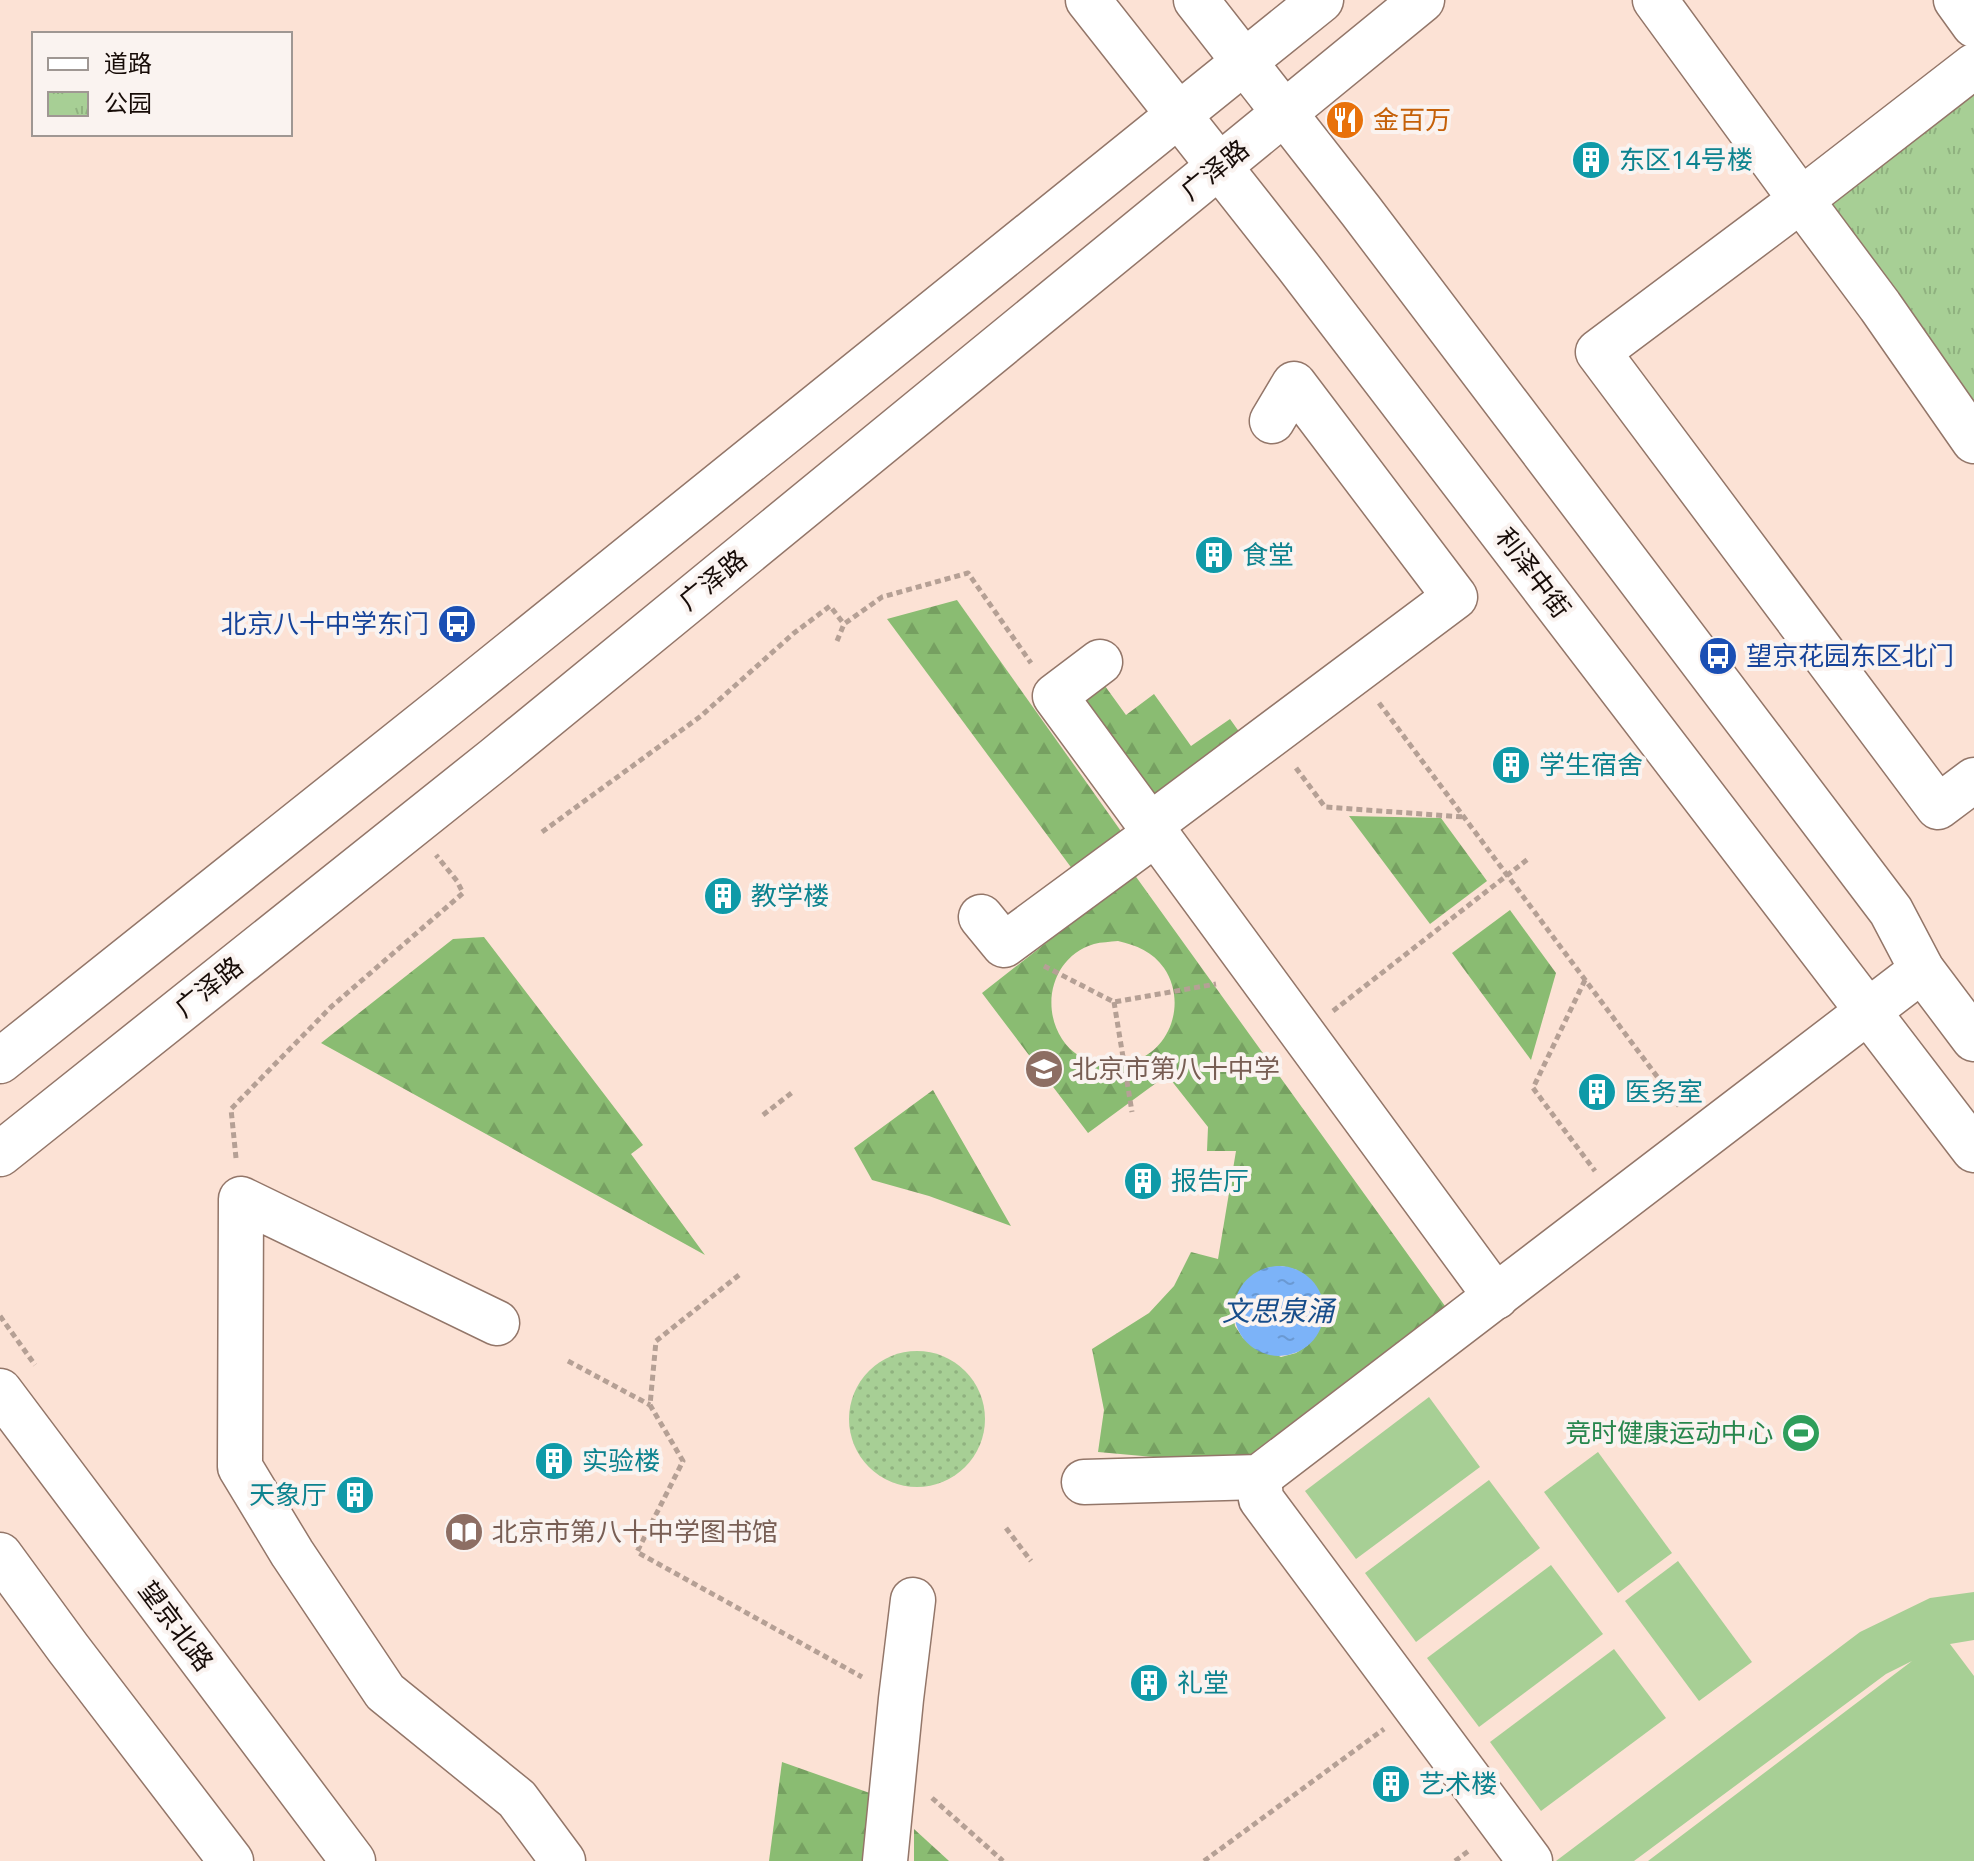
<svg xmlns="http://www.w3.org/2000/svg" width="1974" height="1861" viewBox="0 0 1974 1861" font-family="'Noto Sans','Noto Sans SC',sans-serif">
<defs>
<pattern id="grass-dots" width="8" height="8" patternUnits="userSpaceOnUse" patternTransform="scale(2)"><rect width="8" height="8" fill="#a7cf95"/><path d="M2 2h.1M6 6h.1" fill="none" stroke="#8fb17f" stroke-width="1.8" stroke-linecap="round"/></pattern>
<pattern id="forest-firs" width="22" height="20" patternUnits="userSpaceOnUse" patternTransform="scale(2)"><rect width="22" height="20" fill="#8abc72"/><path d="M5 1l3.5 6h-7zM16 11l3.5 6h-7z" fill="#76a061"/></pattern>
<pattern id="park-tufts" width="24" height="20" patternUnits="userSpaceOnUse" patternTransform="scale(2)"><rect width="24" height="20" fill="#a7cf95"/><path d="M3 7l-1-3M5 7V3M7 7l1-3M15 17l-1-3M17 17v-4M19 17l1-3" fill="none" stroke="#8fb17f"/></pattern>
<pattern id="water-ripples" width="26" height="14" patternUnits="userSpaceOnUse" patternTransform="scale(2)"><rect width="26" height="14" fill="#7cb3f8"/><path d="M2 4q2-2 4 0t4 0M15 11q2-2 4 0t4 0" fill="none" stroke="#6a99d3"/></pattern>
</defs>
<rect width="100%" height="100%" fill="#fce2d5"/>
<!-- grass -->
<circle fill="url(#grass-dots)" cx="917" cy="1419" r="68"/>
<!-- forest -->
<g fill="url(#forest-firs)" fill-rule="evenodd">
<polygon points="957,600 1123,834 1073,870 887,619"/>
<polygon points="1105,686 1126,715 1154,694 1191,746 1230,719 1240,733 1149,799 1080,704"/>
<polygon points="1349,816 1441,818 1487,881 1430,924"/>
<path d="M1134,874L1445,1306L1247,1457L1220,1463L1098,1452L1104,1410L1092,1349L1149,1313L1174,1286L1191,1252L1218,1259L1236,1151H1207L1208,1127L1167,1075L1088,1133L982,993ZM1118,941C1136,945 1153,952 1164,968C1187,1002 1171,1050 1132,1062C1122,1065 1112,1067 1101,1065C1085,1061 1071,1053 1062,1039C1040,1005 1053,956 1094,944C1101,942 1110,942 1118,941ZM1282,1266L1297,1270L1308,1345L1296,1353L1281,1357L1243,1338L1235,1326L1233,1311L1236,1297L1267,1268Z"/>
<polygon points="1510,910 1556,973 1531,1060 1452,953"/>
<polygon points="484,937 643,1145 631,1154 705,1255 321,1043 453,939"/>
<polygon points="933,1090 1011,1226 929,1196 872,1180 854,1148"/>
<polygon points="782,1762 881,1797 872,1861 769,1861"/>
<polygon points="914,1829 949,1861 914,1861"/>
</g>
<!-- park -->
<polygon fill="url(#park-tufts)" points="1974,74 1974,419 1808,201"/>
<!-- pitch -->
<g fill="#a7cf95">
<polygon points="1429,1397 1480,1467 1356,1559 1305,1491"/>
<polygon points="1598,1452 1672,1553 1618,1593 1544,1492"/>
<polygon points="1489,1480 1540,1548 1416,1642 1365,1573"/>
<polygon points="1678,1561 1752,1662 1699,1701 1625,1601"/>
<polygon points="1551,1565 1603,1634 1479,1727 1427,1658"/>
<polygon points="1974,1592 1974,1640 1950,1644 1974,1676 1974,1861 1648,1861 1912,1661 1886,1674 1634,1861 1556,1861 1860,1632 1930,1598"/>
<polygon points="1614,1649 1666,1718 1541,1811 1490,1742"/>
</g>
<!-- water -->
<circle fill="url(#water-ripples)" cx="1279" cy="1311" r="45"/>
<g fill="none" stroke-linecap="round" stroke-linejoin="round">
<defs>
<g id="minor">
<polyline points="1088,0 1297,265 1974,1150"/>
<polyline points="1196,0 1361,211 1891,911 1922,970 1974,1039"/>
<polyline points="1655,0 1801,200 1598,352 1938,807 1974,780"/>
<polyline points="1956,0 1974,25"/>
<polyline points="1974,66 1801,200 1880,306 1974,441"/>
<polyline points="1100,662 1055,696 1496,1297"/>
<polyline points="981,917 1004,945 1144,842 1149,826 1455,597 1294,384 1272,421"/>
<polyline points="497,1323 241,1199 240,1467 292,1553 385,1692 517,1799 563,1861"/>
<polyline points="1259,1477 1261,1499 1530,1861"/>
<polyline points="1084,1482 1259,1477 1922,970"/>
<polyline points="885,1861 901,1699 913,1600"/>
</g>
<g id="major">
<polyline points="0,1061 449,703 1321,0"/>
<polyline points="0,1154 495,759 1422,0"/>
<polyline points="0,1391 353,1861"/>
<polyline points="0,1555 68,1648 231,1861"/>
</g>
</defs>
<!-- minor casing -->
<use href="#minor" stroke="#937669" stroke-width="47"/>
<!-- major casing -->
<use href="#major" stroke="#937669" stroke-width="47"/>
<!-- path -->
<g stroke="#b5a095" stroke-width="5" stroke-dasharray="6 4" stroke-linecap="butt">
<polyline points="837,641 844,624 882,597 968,573 1031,663"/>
<polyline points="1379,703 1679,1106"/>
<polyline points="1296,768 1325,807 1464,817"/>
<polyline points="542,832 701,716 794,633 830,606 844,624"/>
<polyline points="1044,966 1114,1002 1216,984"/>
<polyline points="1585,980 1533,1088 1595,1171"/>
<polyline points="1114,1002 1132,1112"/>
<polyline points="1333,1011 1528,859"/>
<polyline points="763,1115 794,1091"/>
<polyline points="236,1158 231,1109 331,1007 463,893 457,881 436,855"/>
<polyline points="739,1275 656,1341 650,1405 683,1461 637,1552 862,1677"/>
<polyline points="0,1316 35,1365"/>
<polyline points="568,1361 650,1405"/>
<polyline points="1006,1528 1031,1561"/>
<polyline points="932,1798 1003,1861"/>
<polyline points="1204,1861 1384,1729"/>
<polyline points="1455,1861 1470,1850"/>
</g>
<!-- minor -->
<use href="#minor" stroke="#fff" stroke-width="44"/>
<!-- major -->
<use href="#major" stroke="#fff" stroke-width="44"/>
</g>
<!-- icons -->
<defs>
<symbol id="restaurant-disc" viewBox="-11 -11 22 22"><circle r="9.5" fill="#e8710a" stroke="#faf3f0"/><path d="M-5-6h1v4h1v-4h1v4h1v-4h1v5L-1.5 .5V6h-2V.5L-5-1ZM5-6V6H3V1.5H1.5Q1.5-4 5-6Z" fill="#fff"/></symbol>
<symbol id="building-disc" viewBox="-11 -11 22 22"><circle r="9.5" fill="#0f9aa8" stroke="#faf3f0"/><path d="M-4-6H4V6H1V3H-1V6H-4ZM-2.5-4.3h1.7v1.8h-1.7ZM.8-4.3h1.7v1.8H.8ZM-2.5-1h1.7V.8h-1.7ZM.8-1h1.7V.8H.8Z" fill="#fff"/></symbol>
<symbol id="bus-disc" viewBox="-11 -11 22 22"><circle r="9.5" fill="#1a4fb4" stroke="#faf3f0"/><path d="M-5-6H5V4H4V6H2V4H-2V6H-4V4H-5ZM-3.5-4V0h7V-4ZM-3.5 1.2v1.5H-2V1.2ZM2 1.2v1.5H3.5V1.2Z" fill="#fff"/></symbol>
<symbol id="school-disc" viewBox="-11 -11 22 22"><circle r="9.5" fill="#8d6e63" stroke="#faf3f0"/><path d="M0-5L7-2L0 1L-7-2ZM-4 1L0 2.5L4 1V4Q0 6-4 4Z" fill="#fff"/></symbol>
<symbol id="stadium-disc" viewBox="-11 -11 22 22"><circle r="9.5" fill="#2e9e5b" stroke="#faf3f0"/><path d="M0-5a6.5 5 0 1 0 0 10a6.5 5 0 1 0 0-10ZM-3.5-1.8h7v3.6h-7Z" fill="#fff"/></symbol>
<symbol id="library-disc" viewBox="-11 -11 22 22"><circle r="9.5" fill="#8d6e63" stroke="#faf3f0"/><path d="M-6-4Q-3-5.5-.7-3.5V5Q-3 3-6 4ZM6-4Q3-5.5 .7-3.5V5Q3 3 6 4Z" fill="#fff"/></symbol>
</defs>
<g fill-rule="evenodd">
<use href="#restaurant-disc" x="1323" y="98" width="44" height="44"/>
<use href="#building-disc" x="1569" y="138" width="44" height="44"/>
<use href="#building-disc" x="1192" y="533" width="44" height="44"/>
<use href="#bus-disc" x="435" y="602" width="44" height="44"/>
<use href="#bus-disc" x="1696" y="634" width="44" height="44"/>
<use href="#building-disc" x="1489" y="743" width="44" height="44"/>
<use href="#building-disc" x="701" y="874" width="44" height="44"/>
<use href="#school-disc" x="1022" y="1047" width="44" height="44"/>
<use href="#building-disc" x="1575" y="1070" width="44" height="44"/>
<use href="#building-disc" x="1121" y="1159" width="44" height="44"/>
<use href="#stadium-disc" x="1779" y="1411" width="44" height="44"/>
<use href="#building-disc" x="532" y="1439" width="44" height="44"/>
<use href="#building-disc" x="333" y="1473" width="44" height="44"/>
<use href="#library-disc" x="442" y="1510" width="44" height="44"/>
<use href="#building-disc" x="1127" y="1661" width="44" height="44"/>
<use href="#building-disc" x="1369" y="1762" width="44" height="44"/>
</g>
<g text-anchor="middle" stroke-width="8" stroke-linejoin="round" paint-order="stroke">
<!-- food labels -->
<g font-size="26" fill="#c56008" stroke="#faf3f0" text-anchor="start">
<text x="1373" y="129">金百万</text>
</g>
<!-- culture labels -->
<g font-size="26" fill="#0d838f" stroke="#faf3f0" text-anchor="start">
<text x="1619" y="169">东区14号楼</text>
<text x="1242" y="564">食堂</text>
<text x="1539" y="774">学生宿舍</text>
<text x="751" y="905">教学楼</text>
<text x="1625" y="1101">医务室</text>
<text x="1171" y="1190">报告厅</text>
<text x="582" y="1470">实验楼</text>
<text x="327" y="1504" text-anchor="end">天象厅</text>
<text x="1177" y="1692">礼堂</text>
<text x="1419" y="1793">艺术楼</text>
</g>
<!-- street labels -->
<g font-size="26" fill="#170c08" stroke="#faf3f0">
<text transform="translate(1215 170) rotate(-39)" y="9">广泽路</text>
<text transform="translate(1533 573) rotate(53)" y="9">利泽中街</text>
<text transform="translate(713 580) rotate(-39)" y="9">广泽路</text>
<text transform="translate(209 987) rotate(-39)" y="9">广泽路</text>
<text transform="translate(176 1626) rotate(53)" y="9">望京北路</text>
</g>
<!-- transit labels -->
<g font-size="26" fill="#164399" stroke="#faf3f0" text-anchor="end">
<text x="429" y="633">北京八十中学东门</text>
<text x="1746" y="665" text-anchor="start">望京花园东区北门</text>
</g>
<!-- education labels -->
<g font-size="26" fill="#785e54" stroke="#faf3f0" text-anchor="start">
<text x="1072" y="1078">北京市第八十中学</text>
<text x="492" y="1541">北京市第八十中学图书馆</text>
</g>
<!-- leisure labels -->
<g font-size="26" fill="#27864d" stroke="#faf3f0" text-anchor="end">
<text x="1773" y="1442">竞时健康运动中心</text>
</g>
<!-- water labels -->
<g font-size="28" font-style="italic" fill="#174d8a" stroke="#faf3f0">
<text x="1278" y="1321">文思泉涌</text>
</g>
</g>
<!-- legend -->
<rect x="32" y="32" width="260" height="104" fill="#faf3f0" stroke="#9f9793" stroke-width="2"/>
<rect x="48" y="58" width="40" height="12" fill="#ffffff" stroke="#9f9793" stroke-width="2"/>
<text x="104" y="72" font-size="24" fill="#170c08">道路</text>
<rect x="48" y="92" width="40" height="24" fill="url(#park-tufts)" stroke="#9f9793" stroke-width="2"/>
<text x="104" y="112" font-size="24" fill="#170c08">公园</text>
</svg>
